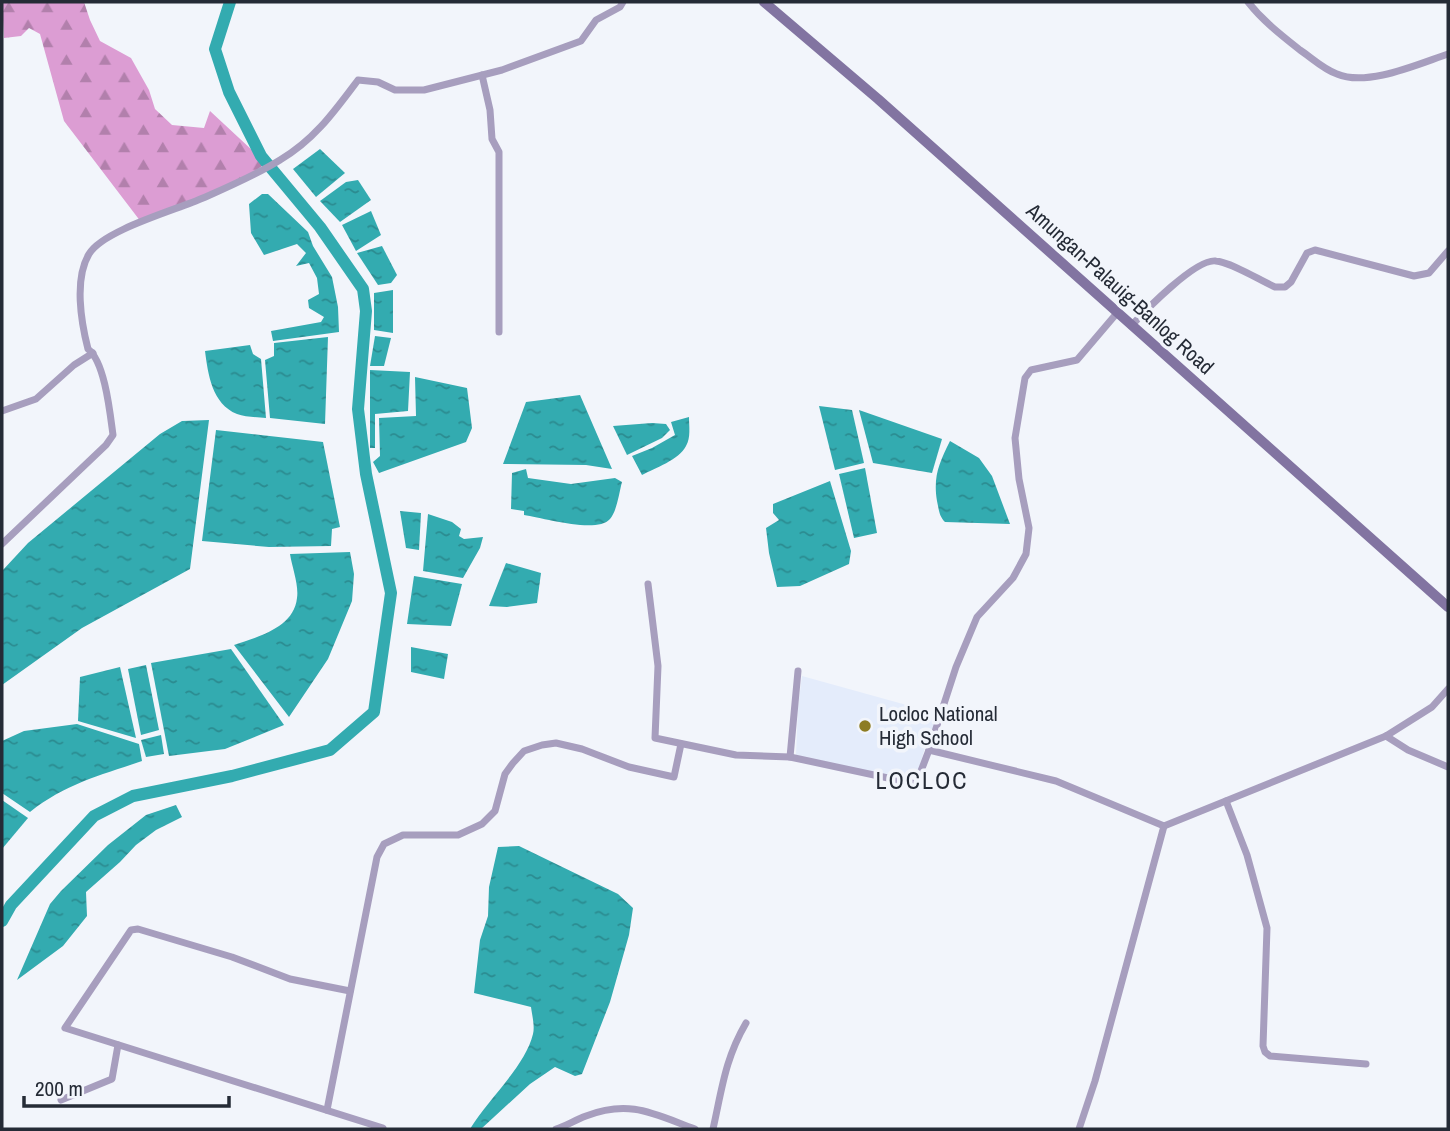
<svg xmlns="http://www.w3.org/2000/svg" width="1450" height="1131" viewBox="0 0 1450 1131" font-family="'Archivo Narrow',sans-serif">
<defs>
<pattern id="forest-firs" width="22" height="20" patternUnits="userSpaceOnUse" patternTransform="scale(1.75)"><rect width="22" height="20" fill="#dc9dd3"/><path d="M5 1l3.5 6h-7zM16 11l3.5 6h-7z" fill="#b280ac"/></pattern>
<pattern id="water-ripples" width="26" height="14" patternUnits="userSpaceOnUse" patternTransform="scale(1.75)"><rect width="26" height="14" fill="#33abb0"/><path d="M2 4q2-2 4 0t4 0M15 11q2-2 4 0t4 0" fill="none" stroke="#2b8b90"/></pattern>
</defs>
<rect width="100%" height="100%" fill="#f2f5fb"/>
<!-- built -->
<polygon fill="#e4ecfb" points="802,676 939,714 928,738 916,777 906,780 796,755 798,707"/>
<!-- forest -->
<polygon fill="url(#forest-firs)" points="2,2 84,2 90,20 100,41 131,58 149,90 155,109 172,125 204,128 210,111 266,163 250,175 141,222 64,121 40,34 29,28 21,36 4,38"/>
<!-- water -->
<g fill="url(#water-ripples)">
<polygon points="320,149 345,173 316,197 293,169"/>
<polygon points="358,180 371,200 340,222 320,201 346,182"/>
<polygon points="262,194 268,194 308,232 313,246 332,277 338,307 339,332 273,341 271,331 321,322 324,317 309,308 308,300 319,294 317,278 309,263 296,266 306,253 297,244 264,255 251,233 249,204"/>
<polygon points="371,211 381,235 356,251 342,225"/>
<polygon points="382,246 397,275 391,283 378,285 357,253"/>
<polygon points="393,290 393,333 374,330 374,293"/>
<polygon points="375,336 391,338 384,366 370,366"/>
<polygon points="328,337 325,424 270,418 265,360 274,356 274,343"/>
<path d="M250,345L253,354L261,359L266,418C257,417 245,417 237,414C212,404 208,374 205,351Z"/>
<polygon points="370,370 410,372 408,411 375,414 375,448 370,448"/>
<polygon points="415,377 467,388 472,428 466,442 379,473 373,462 380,456 379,418 416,416"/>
<polygon points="580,395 612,469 586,465 503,464 526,402"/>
<polygon points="819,406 852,410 864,463 835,470"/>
<polygon points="859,410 942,439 932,473 873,463"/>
<path d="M689,417C689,426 691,438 686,446C679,460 655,468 642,475L632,456L652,448L675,435L671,422Z"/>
<polygon points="209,420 190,569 82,628 2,685 2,571 28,543 160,434 182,421"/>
<polygon points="652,423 666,424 670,430 662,438 627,455 613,426"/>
<polygon points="216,430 323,442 340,527 332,529 331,546 269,547 202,541"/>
<path d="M950,441L979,458L992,476L1010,524L945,522C939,516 939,510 937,501C933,477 939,463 950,441Z"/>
<polygon points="865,468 877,533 854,538 839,474"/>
<path d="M526,469L528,478L571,484L615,478L622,482C619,493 617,511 610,519C597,534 544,518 524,515V511L511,509L512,473Z"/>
<polygon points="830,481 851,551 849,564 800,586 777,587 769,553 766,528 779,520 773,513 773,504"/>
<polygon points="400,511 421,513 419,550 406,548"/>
<polygon points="428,514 452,522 461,529 459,536 464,539 483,537 480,548 463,578 423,571"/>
<path d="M350,552L354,574L352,601L328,659L289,717L234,645C257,637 294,628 297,598C299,585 292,567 290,554Z"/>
<polygon points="506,563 541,573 537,603 507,607 489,606"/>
<polygon points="414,576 462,584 451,626 407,624"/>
<polygon points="411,647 448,654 444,679 411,672"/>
<polygon points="231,649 284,725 225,749 169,756 151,663"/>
<polygon points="146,665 159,730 141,735 128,669"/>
<polygon points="120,667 136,738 78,721 80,677"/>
<path d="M77,724L139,744L142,761C101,775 65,784 30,812L2,793V741L24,731Z"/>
<polygon points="161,735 164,754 146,757 141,740"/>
<polygon points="2,800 28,818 2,849"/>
<polygon points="176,805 182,817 156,830 136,845 120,862 86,892 87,916 63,946 17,980 50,904 61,891 108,845 146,815"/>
<path d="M519,846L618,894L633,908L629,935L610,1002L582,1074L575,1076L555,1067L530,1084L481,1129H470C488,1099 525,1067 533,1034C535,1026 532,1015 531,1007L474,993L480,940L488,916L489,887L498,847Z"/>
</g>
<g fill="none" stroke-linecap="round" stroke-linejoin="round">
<!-- river -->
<polyline stroke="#33abb0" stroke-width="12" points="2,921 11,905 94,816 133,796 232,776 330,750 374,712 391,593 366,474 358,409 366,311 363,289 320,227 261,156 229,92 215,49 230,2"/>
<!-- minor -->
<g stroke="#a79ebe" stroke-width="7">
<path d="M1248,2C1263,21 1281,35 1300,50C1312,58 1323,69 1337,74C1367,87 1418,64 1448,54"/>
<polyline points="482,75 490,110 492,139 499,152 499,332"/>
<polyline points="1117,313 1077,360 1031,370 1025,378 1015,438 1019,479 1029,528 1026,554 1013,578 977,617 956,667 929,750 1056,781 1164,826 1386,736 1432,707 1448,689"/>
<path d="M1131,326C1145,311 1196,258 1216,261C1233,263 1259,280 1275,287H1285L1291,282L1307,253L1315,250L1414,276L1429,273L1448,251"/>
<polyline points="2,411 36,399 74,365 93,353"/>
<path d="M2,544L106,445L113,435C110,413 105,362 88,349C81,322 74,279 89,254C103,230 176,210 203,198C228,187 256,175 280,160C314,140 334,112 358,80L378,82L395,90H424L502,70L581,41L596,20L620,7L623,2"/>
<polyline points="648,584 658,666 655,738 736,755 790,757 916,784 929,750"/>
<polyline points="1386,736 1408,750 1448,767"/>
<polyline points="790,757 798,671"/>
<polyline points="1226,801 1247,855 1267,928 1263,1046 1265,1052 1270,1056 1366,1064"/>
<polyline points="350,991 290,979 232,957 138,929 131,930 65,1028 383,1128"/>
<polyline points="61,1100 112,1079 118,1045"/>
<polyline points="327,1110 377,857 384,844 403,835 458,835 482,824 495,811 505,774 513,763 524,751 542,745 556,743 582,749 629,767 674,777 681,744"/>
<path d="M556,1129C566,1126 575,1120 586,1116C630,1099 654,1114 695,1129"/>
<path d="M713,1129C722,1089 725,1059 746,1023"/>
<polyline points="1079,1129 1095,1081 1164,826"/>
</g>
<!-- secondary -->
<polyline stroke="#8274a1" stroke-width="10" points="764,2 878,99 1448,607"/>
</g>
<!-- markers -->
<circle fill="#8c7c22" stroke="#f2f5fb" stroke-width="2.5" cx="865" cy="726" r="7"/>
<g text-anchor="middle" stroke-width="7" stroke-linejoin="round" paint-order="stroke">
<!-- street labels -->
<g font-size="21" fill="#252b36" stroke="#f2f5fb">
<text transform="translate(1120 289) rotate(42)" y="7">Amungan-Palauig-Banlog Road</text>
</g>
<!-- poi labels -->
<g font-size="21" fill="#252b36" stroke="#f2f5fb" text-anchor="start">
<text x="879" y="721">Locloc National<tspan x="879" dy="24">High School</tspan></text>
</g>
<!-- quarter labels -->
<g font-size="24" letter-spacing="2" fill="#252b36" stroke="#f2f5fb">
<text x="922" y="789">LOCLOC</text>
</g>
</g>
<!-- border -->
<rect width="1450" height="1131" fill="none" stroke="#252b36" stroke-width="7"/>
<!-- scale -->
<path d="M24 1096v10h205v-10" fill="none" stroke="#252b36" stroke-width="3.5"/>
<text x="35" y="1096" font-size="21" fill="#252b36" stroke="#f2f5fb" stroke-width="5" paint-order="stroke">200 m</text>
</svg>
